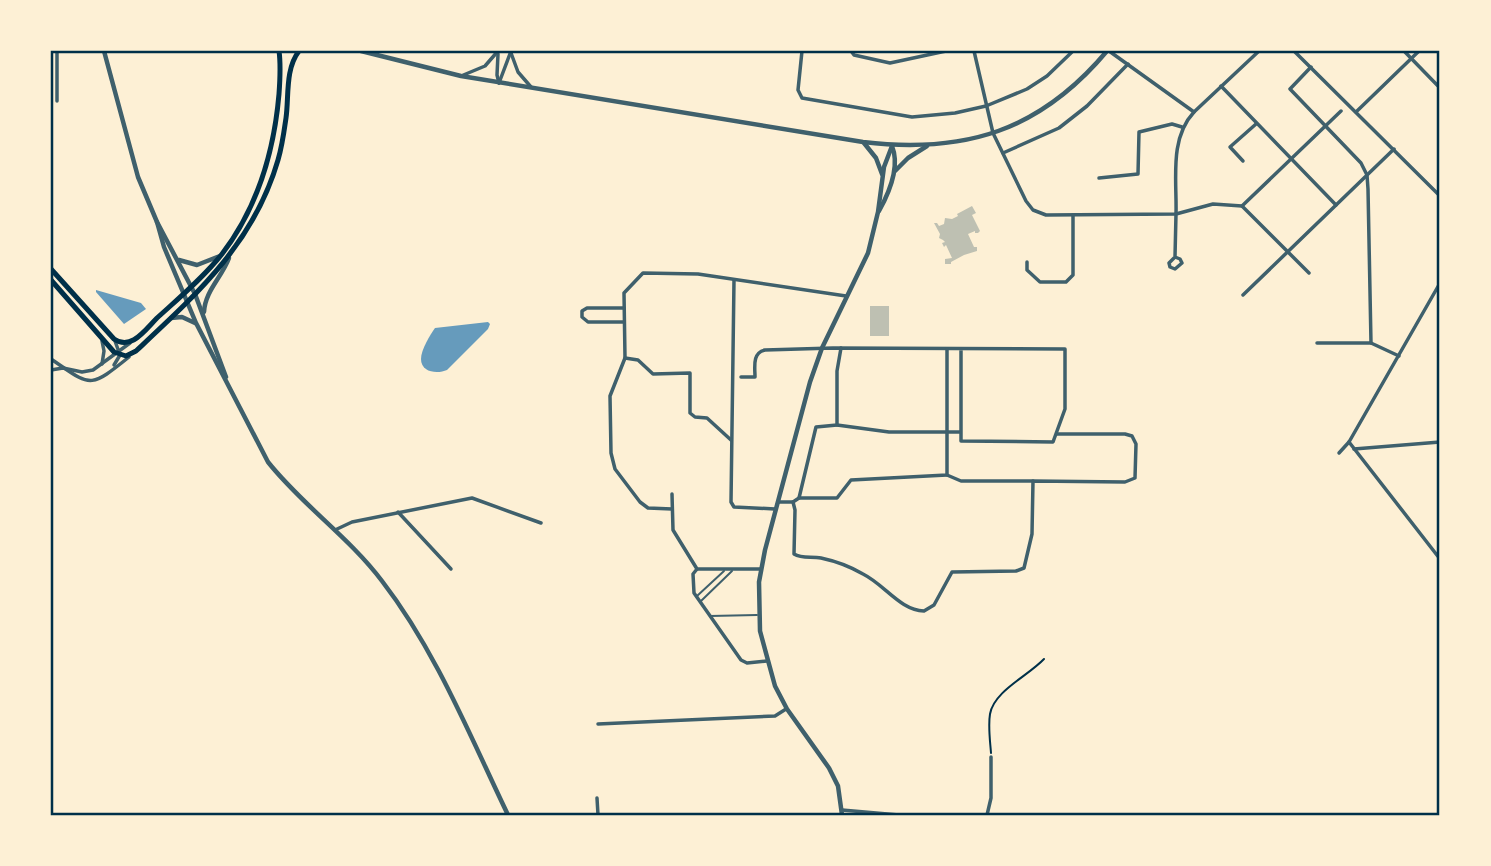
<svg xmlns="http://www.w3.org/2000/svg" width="1491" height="866" viewBox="0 0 1491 866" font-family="Quicksand,sans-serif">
<rect width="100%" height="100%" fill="#fdf0d5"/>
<!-- water -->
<g fill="#669bbc">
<polygon points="96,290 141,303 146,309 124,324 96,292"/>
<path d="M488,322L490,324L488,329L447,370C438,374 421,373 421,359C421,350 430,335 435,328Z"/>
</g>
<!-- building -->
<g fill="#bec0b2">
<polygon points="972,206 976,213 972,215 980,231 978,233 975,233 975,231 968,234 974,247 977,247 977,251 964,255 951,262 951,264 945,264 945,259 952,258 946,245 944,247 942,243 945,242 943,240 939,238 940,234 934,223 937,223 939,226 944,224 945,218 952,219 958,216 957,214"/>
<rect x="870" y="306" width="19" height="30"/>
</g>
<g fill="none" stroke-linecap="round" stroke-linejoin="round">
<!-- path -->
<path stroke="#003049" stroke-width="2" d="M991,753C990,740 988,726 990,714C994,691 1028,676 1044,659"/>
<!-- service -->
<g stroke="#3f606c" stroke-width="2">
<polyline points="697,596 724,571"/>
<polyline points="701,601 732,571"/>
<polyline points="710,616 757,615"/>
</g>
<!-- minor -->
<g stroke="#3f606c" stroke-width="3.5">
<polyline points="802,51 798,90 802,98 912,117 955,113 986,106 1027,89 1047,76 1073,51"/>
<polyline points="851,51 854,55 890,63 946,51"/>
<path d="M974,51L993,133L1026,201L1033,210L1046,215L1176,214C1177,180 1169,139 1194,112L1109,51"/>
<polyline points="1294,51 1440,196"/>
<polyline points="1404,51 1440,88"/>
<polyline points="511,53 518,72 531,87"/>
<polyline points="498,54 497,75 499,83"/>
<polyline points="1311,67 1290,89 1361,163 1367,175 1368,189 1371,343 1317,343"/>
<polyline points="461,76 485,66 498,51"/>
<polyline points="499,83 511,51"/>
<polyline points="1221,86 1336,205"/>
<polyline points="57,101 57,51"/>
<polyline points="1194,112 1259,51"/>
<polyline points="1356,112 1419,51"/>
<polyline points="1003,153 1059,128 1087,106 1128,64"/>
<polyline points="1243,161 1230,147 1256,124"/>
<polyline points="1099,178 1138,174 1139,132 1172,124 1182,127"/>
<polyline points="1242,206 1341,111"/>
<polyline points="1175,257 1180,259 1182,263 1175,269 1170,267 1169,263 1175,257 1176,214 1213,204 1242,206 1309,273"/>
<polyline points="1027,262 1027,270 1040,282 1066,282 1073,275 1073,215"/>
<polyline points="734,280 731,502 734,507 775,509"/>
<polyline points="1243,295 1394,149"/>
<polyline points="624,308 587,308 582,311 582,317 588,322 624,322"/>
<polyline points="1371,343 1399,356"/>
<polyline points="625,358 638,360 653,374 690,373 690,413 695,417 707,418 731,440"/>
<path d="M51,359C91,386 88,390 129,357"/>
<polyline points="102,364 104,351 102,341"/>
<polyline points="114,365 120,355 115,341"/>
<polyline points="51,370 63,368 82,372 93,370 130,343"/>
<path d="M741,377H755C755,367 752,353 765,350L833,348L1065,349V409L1053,442L961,441V350"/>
<polyline points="837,425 889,432 960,432"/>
<polyline points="1349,442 1440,559"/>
<polyline points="1354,449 1440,442"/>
<polyline points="1339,453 1349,442 1440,283"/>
<polyline points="947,475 961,481 1033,481"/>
<polyline points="672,494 673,530 697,569 761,569"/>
<polyline points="799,498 816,427 837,425 837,371 841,348"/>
<polyline points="778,502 793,502 799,498 837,498 851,480 947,475 947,349"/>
<path d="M793,502L795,510L794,554C802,559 812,556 821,558C835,561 851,567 863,574C885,585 900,610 924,611L934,605L952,572L1016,571L1024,568L1032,534L1033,481L1125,482L1135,478L1136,444L1132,436L1125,434H1057"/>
<polyline points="672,509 648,508 640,502 615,469 611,453 610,396 625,358 624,293 643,273 698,274 846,296"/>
<polyline points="398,512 451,569"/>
<polyline points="335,530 352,522 472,498 541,523"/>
<polyline points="697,569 693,574 694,593 741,660 747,663 767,661"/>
<polyline points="598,724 775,716 786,709"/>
<polyline points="597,798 598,815"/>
<polyline points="842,810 899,815"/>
<polyline points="987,815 991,798 991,757"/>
</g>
<!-- tertiary -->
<g stroke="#3f606c" stroke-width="4.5">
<polyline points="104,51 138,177 157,222 195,294 226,377"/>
<path d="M361,51L461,76L863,142C965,154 1040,131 1107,51"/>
<polyline points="864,143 876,158 882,174"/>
<polyline points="895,171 908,158 927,146"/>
<path d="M879,211C889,193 900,166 892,146"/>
<path d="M157,222L164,247L196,323L268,462C302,505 349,537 382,581C436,651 470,736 508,815"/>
<polyline points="179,260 197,265 220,256"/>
<path d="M204,312C205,291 222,277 229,258"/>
<polyline points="171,318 182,317 195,323"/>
<polyline points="842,815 838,786 829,768 787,709 775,686 760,631 759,582 765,550 810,382 822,348 868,253 878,212 884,167 892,146"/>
</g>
<!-- secondary -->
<g stroke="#003049" stroke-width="5">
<path d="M51,269L114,339C131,351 145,330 157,318C179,298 204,277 222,254C258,207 274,152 279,94C280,80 281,65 279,51"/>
<path d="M51,280L114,352L126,356L136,351C197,294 254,243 278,160C282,147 284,132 286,118C289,97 285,69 299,51"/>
</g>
</g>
<!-- border -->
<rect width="1491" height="866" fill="none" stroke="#fdf0d5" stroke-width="105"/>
<rect x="52" y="52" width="1386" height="762" fill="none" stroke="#003049" stroke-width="2.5"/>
</svg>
